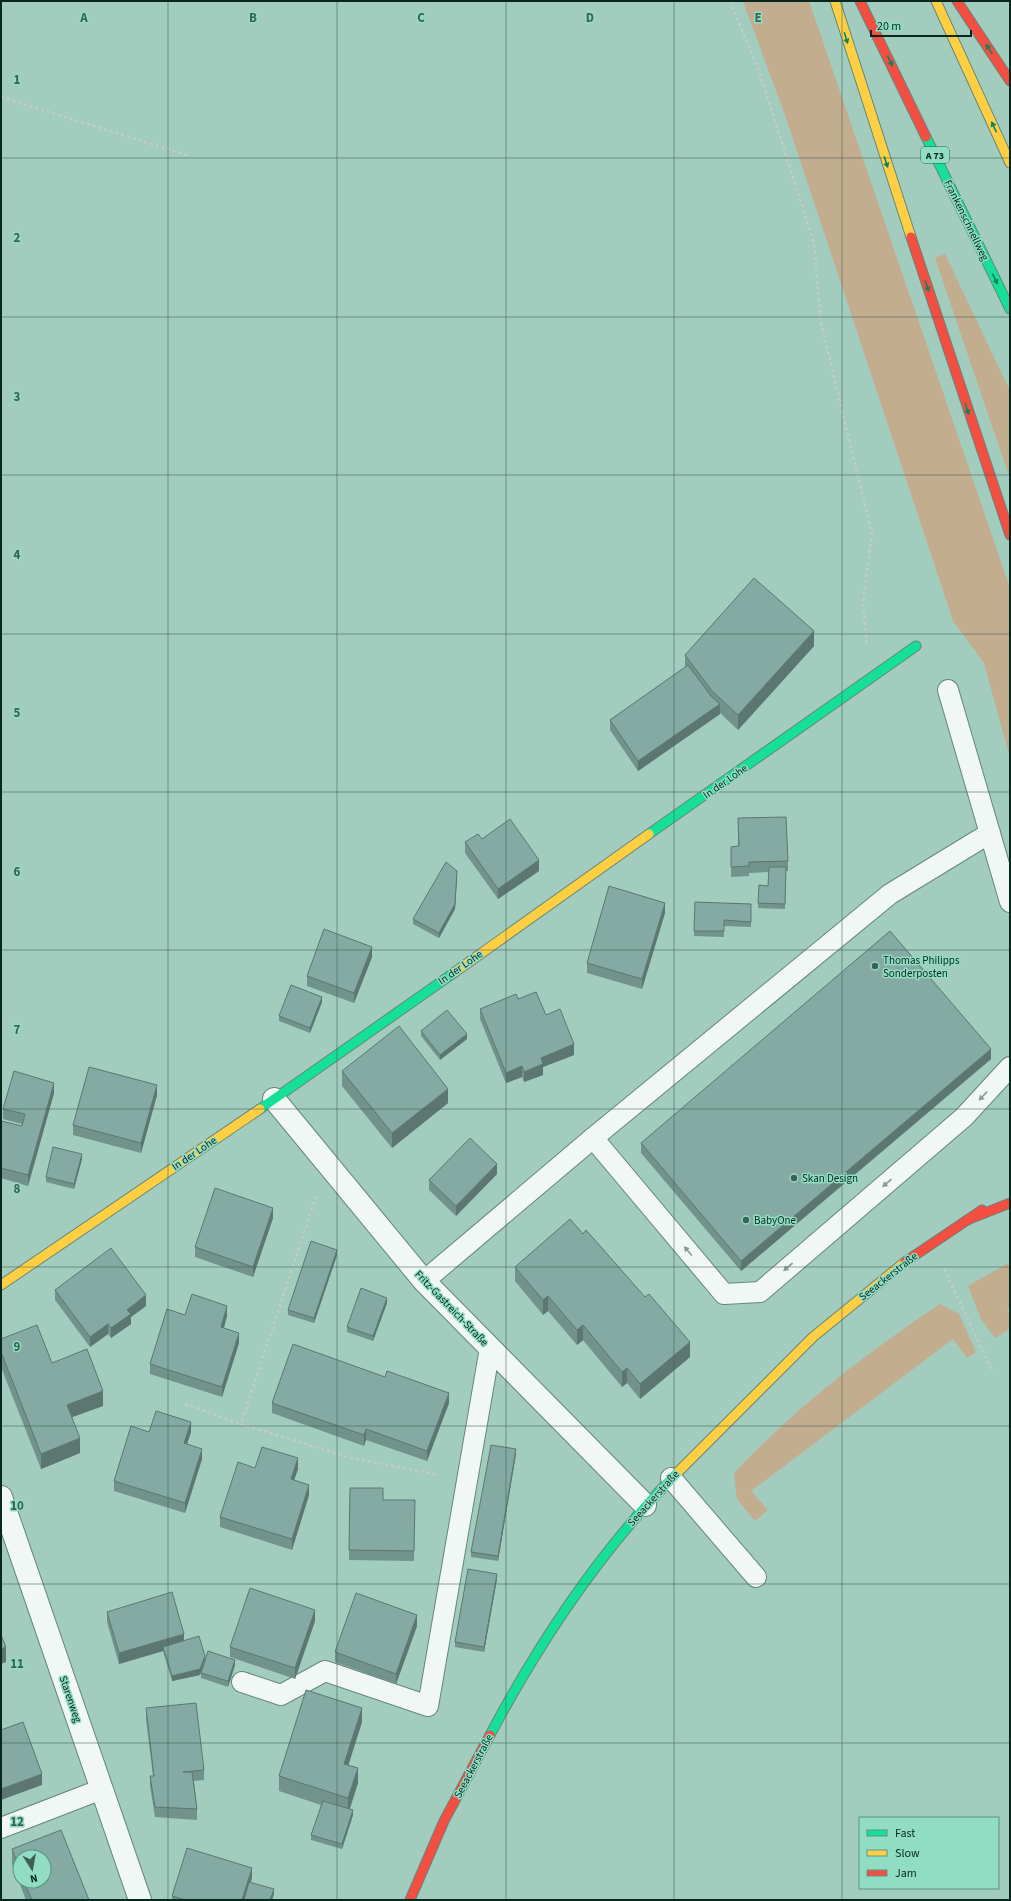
<svg xmlns="http://www.w3.org/2000/svg" width="1011" height="1901" viewBox="0 0 1011 1901" font-family="'Source Sans 3',sans-serif">
<rect width="100%" height="100%" fill="#a2ccbd"/>
<!-- green -->
<g fill="#c3ad8f">
<polygon points="743,1 809,1 1010,588 1010,758 984,663 953,621 786,118"/>
<polygon points="945,254 1010,391 1010,479 935,258"/>
<polygon points="1010,1262 1010,1308 1007,1309 1010,1316 1010,1329 995,1338 981,1319 968,1286"/>
<path d="M940,1304L959,1314L976,1352L967,1358L953,1339L751,1491L768,1510L755,1521L737,1499L734,1473C796,1407 865,1354 940,1304Z"/>
</g>
<g fill="none" stroke-linecap="round" stroke-linejoin="round">
<defs>
<g id="lane">
<polyline points="948,690 1010,902"/>
<polyline points="593,1138 724,1294 760,1292 964,1117 1010,1067"/>
<polyline points="424,1281 593,1138 890,894 990,833"/>
<polyline points="671,1478 756,1577"/>
<polyline points="242,1682 281,1695 325,1671 428,1706 490,1348"/>
<polyline points="1,1828 102,1789"/>
</g>
<g id="street">
<polyline points="274,1099 424,1281 645,1505"/>
<polyline points="1,1497 140,1900"/>
</g>
<g id="fast">
<polyline points="926,137 1010,309"/>
<polyline points="649,834 916,646"/>
<polyline points="260,1109 455,972"/>
<path d="M490,1735C540,1641 603,1547 678,1472"/>
</g>
<g id="slow">
<polyline points="835,1 911,237"/>
<polyline points="936,1 1010,163"/>
<polyline points="455,972 649,834"/>
<polyline points="1,1285 260,1109"/>
<polyline points="678,1472 813,1337 905,1262"/>
</g>
<g id="jam">
<polyline points="860,1 926,137"/>
<polyline points="957,1 1010,81"/>
<polyline points="911,237 1010,535"/>
<polyline points="967,1220 1010,1203"/>
<polyline points="905,1262 982,1210"/>
<polyline points="410,1900 444,1821 490,1735"/>
</g>
</defs>
<!-- lane casing -->
<use href="#lane" stroke="#64877c" stroke-width="22"/>
<!-- street casing -->
<use href="#street" stroke="#64877c" stroke-width="24"/>
<!-- fast casing -->
<use href="#fast" stroke="#64877c" stroke-width="11"/>
<!-- slow casing -->
<use href="#slow" stroke="#64877c" stroke-width="11"/>
<!-- jam casing -->
<use href="#jam" stroke="#64877c" stroke-width="11"/>
<!-- path -->
<g stroke="#c0cdc8" stroke-width="2.5" stroke-dasharray="3 3" stroke-linecap="butt">
<polyline points="730,1 760,74 814,243 821,323 872,534 863,602 867,645"/>
<polyline points="1,97 190,156"/>
<polyline points="316,1196 241,1424 351,1458 439,1475"/>
<polyline points="944,1269 992,1370"/>
<polyline points="185,1404 241,1424"/>
</g>
<!-- lane -->
<use href="#lane" stroke="#f1f7f5" stroke-width="20"/>
<!-- street -->
<use href="#street" stroke="#f1f7f5" stroke-width="22"/>
<!-- fast -->
<use href="#fast" stroke="#16e098" stroke-width="9"/>
<!-- slow -->
<use href="#slow" stroke="#ffcf43" stroke-width="9"/>
<!-- jam -->
<use href="#jam" stroke="#f24e42" stroke-width="9"/>
</g>
<!-- wall -->
<g fill="#72928c" fill-rule="evenodd">
<polygon points="814,646 738,730 720,713 720,714 638,771 610,730 610,720 685,668 685,655"/>
<polygon points="738,818 788,861 788,871 786,871 785,909 758,908 759,885 768,886 769,872 749,873 749,876 731,877 731,847 738,846"/>
<polygon points="482,839 539,871 498,899 465,853 465,842"/>
<polygon points="457,876 455,909 439,938 413,924 413,919"/>
<polygon points="695,902 751,904 751,927 724,926 724,937 694,936"/>
<polygon points="665,913 642,989 587,973 587,963"/>
<polygon points="372,957 354,1003 307,986 307,976"/>
<polygon points="518,999 546,1015 574,1055 543,1067 543,1075 524,1082 522,1077 506,1083 480,1019 480,1009"/>
<polygon points="322,1002 310,1033 279,1021 279,1016"/>
<polygon points="421,1031 467,1039 440,1060 421,1036"/>
<polygon points="991,1059 741,1271 641,1153 641,1143"/>
<polygon points="342,1071 448,1103 392,1148 342,1086"/>
<polygon points="54,1093 28,1186 1,1178 1,1121 22,1126 22,1124 3,1119 3,1109"/>
<polygon points="157,1095 141,1153 73,1135 73,1125"/>
<polygon points="82,1159 74,1189 46,1182 46,1177"/>
<polygon points="497,1174 456,1216 429,1190 429,1180"/>
<polygon points="273,1218 253,1277 195,1257 195,1247"/>
<polygon points="337,1255 314,1323 288,1315 288,1310"/>
<polygon points="515,1267 690,1357 640,1399 627,1383 622,1387 583,1340 577,1345 548,1311 543,1315 515,1281"/>
<polygon points="55,1290 146,1306 131,1317 131,1324 111,1338 108,1334 90,1347 55,1300"/>
<polygon points="387,1303 373,1341 347,1332 347,1327"/>
<polygon points="185,1315 227,1316 224,1328 239,1343 222,1397 150,1374 150,1364"/>
<polygon points="1,1339 52,1363 103,1406 72,1417 80,1453 41,1469 1,1367"/>
<polygon points="272,1403 449,1403 427,1461 366,1440 364,1446 272,1413"/>
<polygon points="149,1432 191,1432 187,1444 202,1459 185,1513 114,1491 114,1481"/>
<polygon points="516,1454 498,1561 471,1557 471,1552"/>
<polygon points="255,1468 298,1469 294,1480 309,1495 292,1550 220,1527 220,1517"/>
<polygon points="350,1488 383,1500 415,1500 414,1561 349,1560"/>
<polygon points="497,1579 484,1652 455,1647 455,1642"/>
<polygon points="107,1612 184,1640 205,1660 235,1665 228,1687 201,1678 201,1673 204,1664 200,1675 172,1681 163,1651 119,1664 107,1622"/>
<polygon points="315,1621 295,1679 230,1657 230,1647"/>
<polygon points="417,1626 396,1684 335,1662 335,1652"/>
<polygon points="146,1708 204,1770 204,1780 194,1781 197,1809 197,1820 155,1817 150,1786 150,1776 153,1776 146,1719"/>
<polygon points="362,1722 348,1765 358,1783 350,1809 353,1815 342,1849 311,1840 311,1835 321,1805 279,1791 279,1776"/>
<path d="M12,1849L89,1900H26L12,1864ZM20,1857L44,1881H20Z"/>
<polygon points="252,1878 250,1882 274,1894 272,1900 172,1900 172,1896"/>
</g>
<!-- shaded-wall -->
<g fill="#5c7772">
<polygon points="814,631 814,646 738,730 738,715"/>
<polygon points="720,704 720,714 638,771 638,761"/>
<polygon points="539,860 539,871 498,899 498,889"/>
<polygon points="457,876 455,909 439,938 439,933"/>
<polygon points="665,903 665,913 642,989 642,979"/>
<polygon points="372,947 372,957 354,1003 354,993"/>
<polygon points="322,997 322,1002 310,1033 310,1028"/>
<polygon points="467,1034 467,1039 440,1060 440,1055"/>
<polygon points="574,1044 574,1055 543,1067 543,1075 524,1082 524,1072 541,1058"/>
<polygon points="991,1049 991,1059 741,1271 741,1261"/>
<polygon points="522,1066 522,1077 506,1083 506,1073"/>
<polygon points="54,1083 54,1093 28,1186 28,1175"/>
<polygon points="157,1085 157,1095 141,1153 141,1143"/>
<polygon points="448,1089 448,1103 392,1148 392,1133"/>
<polygon points="82,1154 82,1159 74,1189 74,1184"/>
<polygon points="497,1164 497,1174 456,1216 456,1206"/>
<polygon points="273,1208 273,1218 253,1277 253,1267"/>
<polygon points="337,1250 337,1255 314,1323 314,1318"/>
<polygon points="146,1295 146,1306 131,1317 131,1324 111,1338 111,1328 127,1310"/>
<polygon points="548,1296 548,1311 543,1315 543,1300"/>
<polygon points="387,1298 387,1303 373,1341 373,1336"/>
<polygon points="227,1306 227,1316 221,1337 221,1327"/>
<polygon points="108,1324 108,1334 90,1347 90,1337"/>
<polygon points="583,1325 583,1340 577,1345 577,1330"/>
<polygon points="239,1333 239,1343 222,1397 222,1387"/>
<polygon points="690,1342 690,1357 640,1399 640,1384"/>
<polygon points="627,1368 627,1383 622,1387 622,1372"/>
<polygon points="103,1391 103,1406 67,1419 67,1405"/>
<polygon points="449,1393 449,1403 427,1461 427,1451"/>
<polygon points="191,1422 191,1432 184,1453 184,1443"/>
<polygon points="366,1429 366,1440 364,1446 364,1435"/>
<polygon points="80,1438 80,1453 41,1469 41,1454"/>
<polygon points="202,1449 202,1459 185,1513 185,1503"/>
<polygon points="516,1449 516,1454 498,1561 498,1556"/>
<polygon points="298,1458 298,1469 291,1489 291,1479"/>
<polygon points="309,1485 309,1495 292,1550 292,1539"/>
<polygon points="497,1574 497,1579 484,1652 484,1647"/>
<polygon points="315,1610 315,1621 295,1679 295,1668"/>
<polygon points="417,1615 417,1626 396,1684 396,1674"/>
<polygon points="184,1634 184,1644 163,1647 163,1651 119,1664 119,1653"/>
<polygon points="6,1647 6,1662 1,1664 1,1649"/>
<polygon points="205,1656 205,1661 200,1675 172,1681 172,1676"/>
<polygon points="235,1660 235,1665 228,1687 228,1681"/>
<polygon points="362,1708 362,1722 344,1779 344,1764"/>
<polygon points="358,1768 358,1783 348,1813 348,1798"/>
<polygon points="42,1774 42,1785 1,1800 1,1789"/>
<polygon points="353,1810 353,1815 342,1849 342,1844"/>
<polygon points="252,1868 252,1878 245,1900 242,1900"/>
<polygon points="274,1889 274,1894 272,1900 270,1900"/>
</g>
<!-- building -->
<g fill="#84aaa3" stroke="#5c7772">
<polygon points="754,578 814,631 738,715 712,691 685,655"/>
<polygon points="688,665 711,696 720,704 638,761 610,720"/>
<polygon points="786,817 788,861 749,862 749,866 731,867 731,847 739,846 738,818"/>
<polygon points="510,819 539,860 498,889 465,842 478,834 482,839"/>
<polygon points="446,862 457,871 455,904 439,933 413,919"/>
<polygon points="769,867 786,867 785,904 758,903 759,885 768,886"/>
<polygon points="609,886 665,903 642,979 587,963"/>
<polygon points="695,902 751,904 751,922 724,920 724,931 694,931"/>
<polygon points="324,929 372,947 354,993 307,976"/>
<polygon points="890,931 991,1049 741,1261 641,1143"/>
<polygon points="291,985 322,997 310,1028 279,1016"/>
<polygon points="536,992 546,1015 560,1009 574,1044 541,1058 543,1064 524,1072 522,1066 506,1073 480,1009 516,994 518,999"/>
<polygon points="447,1010 467,1034 440,1055 421,1031"/>
<polygon points="399,1026 448,1089 392,1133 342,1071"/>
<polygon points="89,1067 157,1085 141,1143 73,1125"/>
<polygon points="14,1071 54,1083 28,1175 1,1168 1,1121 22,1126 25,1114 3,1109"/>
<polygon points="470,1138 497,1164 456,1206 429,1180"/>
<polygon points="53,1147 82,1154 74,1184 46,1177"/>
<polygon points="215,1188 273,1208 253,1267 195,1247"/>
<polygon points="570,1219 583,1234 586,1230 645,1297 649,1294 690,1342 640,1384 627,1368 622,1372 583,1325 577,1330 548,1296 543,1300 515,1267"/>
<polygon points="311,1241 337,1250 314,1318 288,1310"/>
<polygon points="111,1248 146,1295 127,1310 131,1314 111,1328 108,1324 90,1337 55,1290"/>
<polygon points="361,1288 387,1298 373,1336 347,1327"/>
<polygon points="192,1294 227,1306 221,1327 239,1333 222,1387 150,1364 167,1309 185,1315"/>
<polygon points="37,1325 52,1363 87,1349 103,1391 67,1405 80,1438 41,1454 1,1352 1,1339"/>
<polygon points="293,1344 385,1377 387,1371 449,1393 427,1451 366,1429 364,1435 272,1403"/>
<polygon points="156,1411 191,1422 184,1443 202,1449 185,1503 114,1481 131,1426 149,1432"/>
<polygon points="491,1445 516,1449 498,1556 471,1552"/>
<polygon points="262,1447 298,1458 291,1479 309,1485 292,1539 220,1517 238,1462 255,1468"/>
<polygon points="350,1488 383,1488 383,1500 415,1500 414,1551 349,1550"/>
<polygon points="468,1569 497,1574 484,1647 455,1642"/>
<polygon points="250,1588 315,1610 295,1668 230,1647"/>
<polygon points="172,1592 184,1634 119,1653 107,1612"/>
<polygon points="356,1593 417,1615 396,1674 335,1652"/>
<polygon points="1,1635 6,1647 1,1649"/>
<polygon points="199,1636 205,1656 200,1669 172,1676 163,1647"/>
<polygon points="208,1651 235,1660 228,1681 201,1673"/>
<polygon points="306,1690 362,1708 344,1764 358,1768 348,1798 279,1776"/>
<polygon points="196,1703 204,1770 183,1772 192,1772 197,1809 155,1807 150,1776 154,1776 146,1708"/>
<polygon points="23,1722 42,1774 1,1789 1,1730"/>
<polygon points="323,1801 353,1810 342,1844 311,1835"/>
<polygon points="61,1830 89,1900 32,1900 24,1881 44,1881 44,1857 20,1857 20,1870 12,1849"/>
<polygon points="187,1848 252,1868 242,1900 186,1900 172,1896"/>
<polygon points="249,1882 274,1889 270,1900 244,1900"/>
</g>
<!-- one-way arrows -->
<defs><path id="oneway-solid" d="M-6-.8H1V-3.2L6.5 0L1 3.2V.8H-6Z"/></defs>
<g fill="#0f845c">
<use href="#oneway-solid" transform="translate(846 38) rotate(73)"/>
<use href="#oneway-solid" transform="translate(989 49) rotate(-123)"/>
<use href="#oneway-solid" transform="translate(890 61) rotate(64)"/>
<use href="#oneway-solid" transform="translate(994 127) rotate(-115)"/>
<use href="#oneway-solid" transform="translate(886 162) rotate(72)"/>
<use href="#oneway-solid" transform="translate(995 279) rotate(64)"/>
<use href="#oneway-solid" transform="translate(927 286) rotate(72)"/>
<use href="#oneway-solid" transform="translate(967 409) rotate(72)"/>
</g>
<g fill="#889a95">
<use href="#oneway-solid" transform="translate(983 1096) rotate(133)"/>
<use href="#oneway-solid" transform="translate(887 1183) rotate(139)"/>
<use href="#oneway-solid" transform="translate(688 1251) rotate(-130)"/>
<use href="#oneway-solid" transform="translate(788 1267) rotate(139)"/>
</g>
<!-- grid -->
<path fill="none" stroke="#3e6156" stroke-width="1" stroke-opacity="0.55" d="M168,1V1900M337,1V1900M506,1V1900M674,1V1900M842,1V1900M1,158H1010M1,317H1010M1,475H1010M1,634H1010M1,792H1010M1,950H1010M1,1109H1010M1,1267H1010M1,1426H1010M1,1584H1010M1,1743H1010"/>
<!-- markers -->
<g fill="#3e6156" stroke="#91ddc3" stroke-width="1.5">
<circle cx="875" cy="966" r="4"/>
<circle cx="794" cy="1178" r="4"/>
<circle cx="746" cy="1220" r="4"/>
</g>
<g text-anchor="middle" stroke-width="3" stroke-linejoin="round" paint-order="stroke">
<!-- shield labels -->
<rect fill="#91ddc3" stroke="#315e50" stroke-width="1" x="921" y="147" width="28" height="16" rx="3"/>
<g font-size="10" font-weight="bold" fill="#08281f">
<text x="935" y="159">A 73</text>
</g>
<!-- street labels -->
<g font-size="11" fill="#08281f" stroke="#91ddc3">
<text transform="translate(967 220) rotate(64)" y="4">Frankenschnellweg</text>
<text transform="translate(725 781) rotate(-35)" y="4">In der Lohe</text>
<text transform="translate(460 967) rotate(-35)" y="4">In der Lohe</text>
<text transform="translate(194 1153) rotate(-34)" y="4">In der Lohe</text>
<text transform="translate(888 1276) rotate(-38)" y="4">Seeackerstraße</text>
<text transform="translate(452 1308) rotate(46)" y="4">Fritz-Gastreich-Straße</text>
<text transform="translate(653 1498) rotate(-48)" y="4">Seeackerstraße</text>
<text transform="translate(71 1699) rotate(71)" y="4">Starenweg</text>
<text transform="translate(473 1766) rotate(-62)" y="4">Seeackerstraße</text>
</g>
<!-- poi labels -->
<g font-size="11" fill="#08281f" stroke="#91ddc3" text-anchor="start">
<text x="883" y="964">Thomas Philipps<tspan x="883" dy="13">Sonderposten</tspan></text>
<text x="802" y="1182">Skan Design</text>
<text x="754" y="1224">BabyOne</text>
</g>
</g>
<g font-size="13" text-anchor="middle" font-weight="bold" fill="#3e6156" stroke="#91ddc3" stroke-width="3" stroke-linejoin="round" paint-order="stroke">
<text x="84" y="22">A</text>
<text x="253" y="22">B</text>
<text x="421" y="22">C</text>
<text x="590" y="22">D</text>
<text x="758" y="22">E</text>
<text x="17" y="84">1</text>
<text x="17" y="242">2</text>
<text x="17" y="401">3</text>
<text x="17" y="559">4</text>
<text x="17" y="717">5</text>
<text x="17" y="876">6</text>
<text x="17" y="1034">7</text>
<text x="17" y="1193">8</text>
<text x="17" y="1351">9</text>
<text x="17" y="1510">10</text>
<text x="17" y="1668">11</text>
<text x="17" y="1826">12</text>
</g>
<!-- border -->
<rect width="1011" height="1901" fill="none" stroke="#08281f" stroke-width="4"/>
<!-- legend -->
<rect x="859" y="1817" width="140" height="72" fill="#91ddc3" stroke="#5a9581"/>
<rect x="867" y="1830" width="20" height="6" fill="#16e098" stroke="#5a9581"/>
<text x="895" y="1837" font-size="12" fill="#08281f">Fast</text>
<rect x="867" y="1850" width="20" height="6" fill="#ffcf43" stroke="#5a9581"/>
<text x="895" y="1857" font-size="12" fill="#08281f">Slow</text>
<rect x="867" y="1870" width="20" height="6" fill="#f24e42" stroke="#5a9581"/>
<text x="895" y="1877" font-size="12" fill="#08281f">Jam</text>
<!-- north arrow -->
<g transform="translate(32 1869) rotate(169)"><circle r="19" fill="#91ddc3" stroke="#5a9581"/>
<path d="M0-3L7 15L0 10L-7 15Z" fill="#3e6156"/>
<text y="-6" font-size="11" font-weight="bold" text-anchor="middle" fill="#08281f">N</text>
</g>
<!-- scale -->
<path d="M871 30v6h100v-6" fill="none" stroke="#08281f" stroke-width="2"/>
<text x="877" y="30" font-size="12" fill="#08281f" stroke="#91ddc3" stroke-width="3" paint-order="stroke">20 m</text>
</svg>
